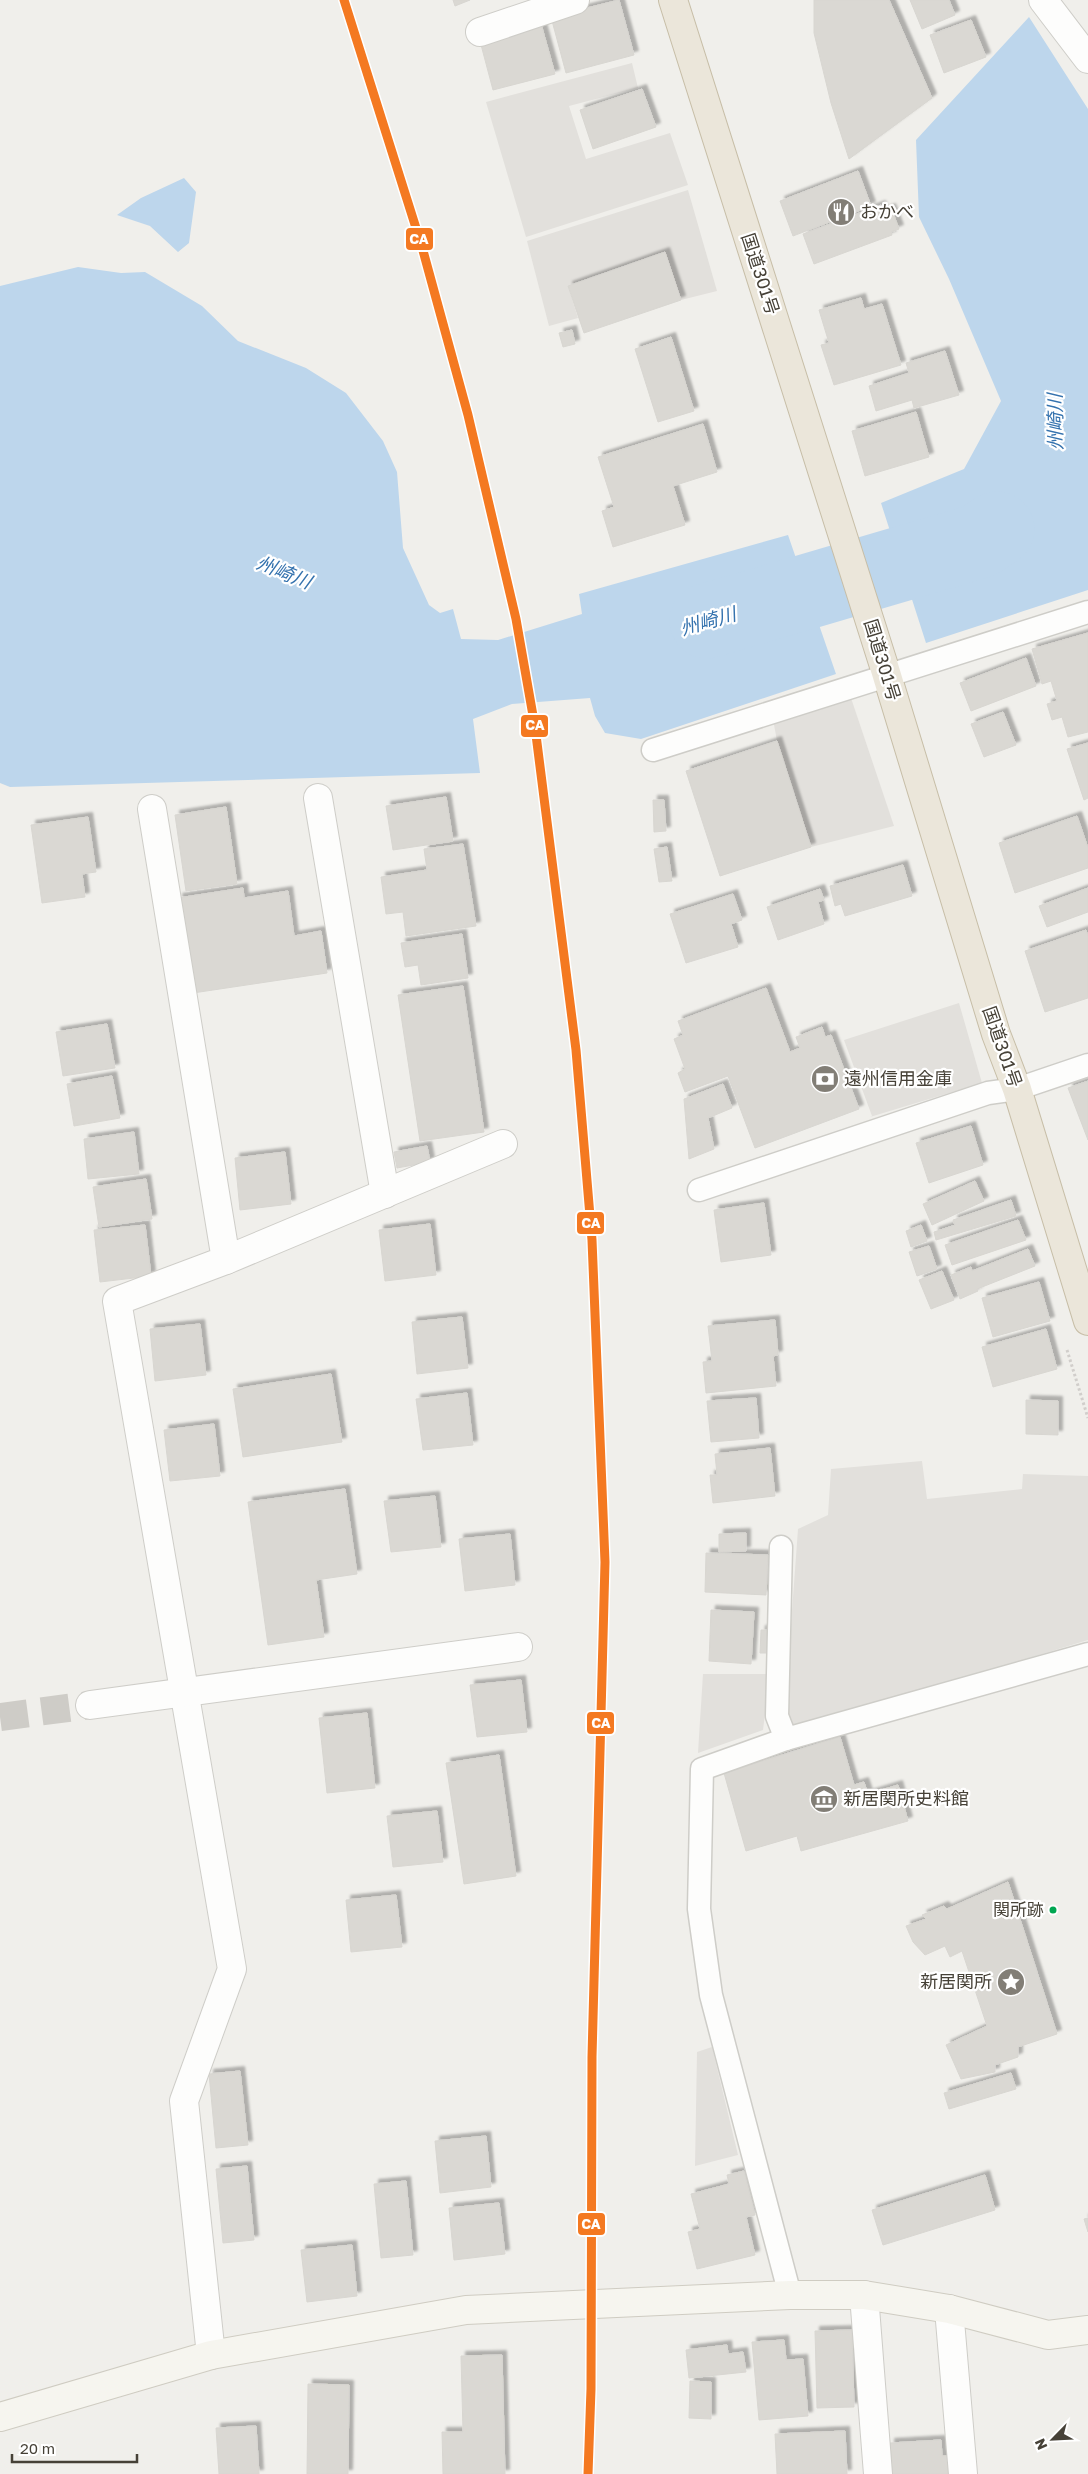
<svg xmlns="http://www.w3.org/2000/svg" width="1088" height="2474" viewBox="0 0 1088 2474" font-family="'Golos Text','Noto Sans JP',sans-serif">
<defs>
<filter id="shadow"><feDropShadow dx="4.5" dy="-4.5" stdDeviation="1" flood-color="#0004"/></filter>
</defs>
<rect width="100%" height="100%" fill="#f0efeb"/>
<!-- parking -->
<g fill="#e2e0dc">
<polygon points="632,63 638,88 569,106 586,159 670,133 688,185 526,237 486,102"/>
<polygon points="688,190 717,291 681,300 665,253 568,286 578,318 549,326 527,241"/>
<polygon points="851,698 894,826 811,847 777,741 773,719"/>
<polygon points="959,1003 982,1083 870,1117 872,1116 844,1040"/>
<polygon points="922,1461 927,1499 1022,1489 1023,1474 1088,1476 1088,1640 793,1730 785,1707 798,1529 828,1515 831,1469"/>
<polygon points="703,1674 770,1674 763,1730 698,1753"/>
<polygon points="712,2047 738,2155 695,2166 697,2052"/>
</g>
<!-- water -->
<g fill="#bdd6ec">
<polygon points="1029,17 1088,109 1088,590 926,643 881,503 964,469 1001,401 949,279 919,217 916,140"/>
<polygon points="184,178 196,192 189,243 178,252 150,226 117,215 141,198"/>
<polygon points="78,267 121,273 145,272 202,306 238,341 306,368 346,393 383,441 397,472 403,548 429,605 440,613 453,609 461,639 498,640 582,614 579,594 788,535 836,674 641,739 605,733 595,716 590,698 512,704 473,719 480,773 10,787 0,783 0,286"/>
</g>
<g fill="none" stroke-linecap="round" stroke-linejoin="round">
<!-- river -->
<polyline stroke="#bdd6ec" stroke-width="75" points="707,621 979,541 997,529"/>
</g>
<!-- building -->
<g fill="#dad8d3" stroke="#d8d6d1" filter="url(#shadow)">
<polygon points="453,0 470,0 455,6"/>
<polygon points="619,0 634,55 566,73 551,17"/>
<polygon points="814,0 889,0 932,98 849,159 831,103 814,33"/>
<polygon points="910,0 949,0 955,15 922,29"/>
<polygon points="971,20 986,57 944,73 930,35"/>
<polygon points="541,24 555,74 493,90 480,41"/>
<polygon points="642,89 656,127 593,149 580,110"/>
<polygon points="858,171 871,206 793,236 780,201"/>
<polygon points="881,205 883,211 891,208 899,229 891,232 892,235 814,264 803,234"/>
<polygon points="665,252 681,300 584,333 568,286"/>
<polygon points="861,298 864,309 882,304 901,365 834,385 821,345 829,343 819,310"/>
<polygon points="572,330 575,344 563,347 559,333"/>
<polygon points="671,337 694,411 658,422 635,349"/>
<polygon points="945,351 959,395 914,408 912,400 876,411 869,386 909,373 906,363"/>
<polygon points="916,412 929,457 865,476 852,431"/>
<polygon points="703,424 717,472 673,486 685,525 613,547 602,511 614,507 598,457"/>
<polygon points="1088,633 1088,732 1068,737 1062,717 1052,720 1047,704 1057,701 1051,681 1042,684 1032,649"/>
<polygon points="1026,658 1036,686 971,711 960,683"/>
<polygon points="1003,712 1016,745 984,757 971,724"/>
<polygon points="777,741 811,847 720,876 686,771"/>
<polygon points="1088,743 1088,798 1084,800 1067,749"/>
<polygon points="446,797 453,841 393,850 386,806"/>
<polygon points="653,800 664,800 666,831 654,832"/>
<polygon points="226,807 237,884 186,891 175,815"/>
<polygon points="1077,816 1088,848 1088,868 1015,893 999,843"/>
<polygon points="88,817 96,872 82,874 85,897 42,903 31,825"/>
<polygon points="463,844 476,926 406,936 403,912 386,914 381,877 427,870 424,849"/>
<polygon points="667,847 672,881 659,882 654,849"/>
<polygon points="903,865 912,896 845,916 841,904 835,906 830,886"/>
<polygon points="243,888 244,898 288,891 294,936 321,931 327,973 193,993 178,898"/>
<polygon points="1088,888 1088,912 1047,927 1039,906"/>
<polygon points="820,889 824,900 818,902 824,924 778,940 767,907"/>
<polygon points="733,894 742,920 731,924 738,947 686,963 670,914"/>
<polygon points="1086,930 1088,936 1088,998 1045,1012 1025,951"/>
<polygon points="462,934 468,978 421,985 418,965 405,967 401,943"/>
<polygon points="463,986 484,1132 420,1141 398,995"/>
<polygon points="766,988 790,1052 800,1048 796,1037 822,1027 825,1037 831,1035 859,1109 755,1148 728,1076 685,1092 678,1073 685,1069 674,1039 683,1035 678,1021"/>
<polygon points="107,1024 115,1068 63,1076 56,1032"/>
<polygon points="112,1076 120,1118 74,1126 67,1084"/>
<polygon points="1088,1081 1088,1140 1068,1088"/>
<polygon points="723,1084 732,1108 708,1118 714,1149 689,1159 684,1099"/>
<polygon points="971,1126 983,1165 929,1183 916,1143"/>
<polygon points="134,1132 139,1174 88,1179 84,1139"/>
<polygon points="427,1146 430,1162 397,1168 394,1152"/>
<polygon points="285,1152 291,1204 240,1210 235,1158"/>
<polygon points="146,1179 152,1219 99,1227 93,1187"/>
<polygon points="975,1181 984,1201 932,1225 923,1204"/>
<polygon points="1011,1200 1016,1216 936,1240 934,1232 955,1225 953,1220"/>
<polygon points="764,1203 771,1255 721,1262 714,1210"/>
<polygon points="1018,1220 1026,1240 952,1265 945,1245"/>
<polygon points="430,1224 436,1275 385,1281 379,1230"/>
<polygon points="145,1225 151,1276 100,1282 94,1230"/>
<polygon points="921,1225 927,1241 911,1247 906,1231"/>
<polygon points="929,1246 937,1269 917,1276 909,1252"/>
<polygon points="1028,1249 1035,1266 977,1289 978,1291 960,1299 951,1275 971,1267 972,1271"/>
<polygon points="942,1271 954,1300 931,1309 919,1280"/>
<polygon points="1039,1282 1050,1321 993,1337 982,1298"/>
<polygon points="462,1317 468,1368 417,1374 412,1322"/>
<polygon points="775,1320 778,1355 773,1356 776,1386 706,1393 703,1362 712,1361 708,1326"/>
<polygon points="200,1324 206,1375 155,1381 150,1329"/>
<polygon points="1046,1329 1057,1369 993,1387 982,1347"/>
<polygon points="331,1374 342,1442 243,1457 233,1389"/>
<polygon points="467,1393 473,1445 423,1450 416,1399"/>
<polygon points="756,1398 759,1438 711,1442 707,1401"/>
<polygon points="1026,1400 1058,1401 1058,1435 1026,1434"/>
<polygon points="214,1424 220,1476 170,1481 164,1430"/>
<polygon points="770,1448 775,1496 713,1503 710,1475 717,1475 715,1454"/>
<polygon points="345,1489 357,1574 316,1580 324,1637 268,1645 248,1502"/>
<polygon points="435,1496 441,1547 391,1552 384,1501"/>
<polygon points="746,1533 746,1551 719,1552 719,1534"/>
<polygon points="510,1534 515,1585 465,1591 459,1539"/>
<polygon points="706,1553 768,1555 766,1595 705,1592"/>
<polygon points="711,1610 754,1612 751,1664 709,1661"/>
<polygon points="761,1630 768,1630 767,1653 760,1653"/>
<polygon points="521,1680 527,1732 477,1737 470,1685"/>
<polygon points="367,1713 375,1788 327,1793 319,1718"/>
<polygon points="840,1737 854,1785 864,1782 868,1794 898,1785 908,1821 801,1851 797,1836 746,1851 724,1773"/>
<polygon points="499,1755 516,1876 464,1884 446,1763"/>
<polygon points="437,1811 443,1862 393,1867 387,1816"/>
<polygon points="1008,1882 1057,2034 1018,2047 1018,2057 995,2065 995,2072 961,2079 946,2045 987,2026 962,1951 950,1957 945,1946 925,1955 913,1942 906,1926 926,1919 922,1915 944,1906 947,1909"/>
<polygon points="396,1895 402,1947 351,1952 346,1900"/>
<polygon points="240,2071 248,2145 216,2148 209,2074"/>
<polygon points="1011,2073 1016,2089 949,2109 944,2093"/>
<polygon points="486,2136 491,2187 440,2193 435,2141"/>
<polygon points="247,2166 254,2240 223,2243 216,2169"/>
<polygon points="744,2171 755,2215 746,2217 755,2255 697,2269 688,2232 700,2229 691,2194 729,2184 727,2175"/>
<polygon points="985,2175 995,2210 883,2245 872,2210"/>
<polygon points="406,2181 413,2255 381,2258 374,2184"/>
<polygon points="499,2203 505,2254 454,2260 449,2208"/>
<polygon points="1088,2218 1088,2232 1084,2219"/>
<polygon points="352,2245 357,2296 307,2302 301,2250"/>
<polygon points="852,2330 854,2407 817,2408 815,2331"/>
<polygon points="784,2340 786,2360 803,2359 808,2416 759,2420 752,2342"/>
<polygon points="727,2345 728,2354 743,2352 746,2372 689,2378 686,2350"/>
<polygon points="502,2355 505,2474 443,2474 442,2432 463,2432 461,2356"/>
<polygon points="690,2381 711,2382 711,2419 689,2418"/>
<polygon points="308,2384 349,2385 348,2474 307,2474"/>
<polygon points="256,2426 259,2474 219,2474 216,2428"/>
<polygon points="845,2431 847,2474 777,2474 775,2434"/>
<polygon points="941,2440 942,2456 949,2456 951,2474 892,2474 890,2443"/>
</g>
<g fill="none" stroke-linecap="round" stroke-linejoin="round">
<!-- street-tunnel -->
<polyline stroke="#ceccc7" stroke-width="28" stroke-dasharray="28 14" stroke-linecap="butt" points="0,1717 90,1705"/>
<defs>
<g id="lane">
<polyline points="653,750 1088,612"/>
<polyline points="699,1190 988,1093 1017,1089 1088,1065"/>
<polyline points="781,1547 777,1716 786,1739"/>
<polyline points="790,2295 711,1995 699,1909 702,1769 786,1739 1088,1654"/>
</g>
<g id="street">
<polyline points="1043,0 1088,59"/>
<polyline points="480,32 575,0"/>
<polyline points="318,798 385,1194"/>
<polyline points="152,809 226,1260 117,1301 232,1969 184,2101 211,2355"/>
<polyline points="226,1260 503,1144"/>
<polyline points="90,1705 518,1647"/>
<polyline points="864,2295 878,2474"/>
<polyline points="949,2309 963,2474"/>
</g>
<polyline id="secondary" points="0,2417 211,2355 466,2310 790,2295 864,2295 949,2309 1048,2335 1088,2330"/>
<polyline id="highway" points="673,0 884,666 996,1034 1017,1089 1088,1321"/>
</defs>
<!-- lane casing -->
<use href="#lane" stroke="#cecdc8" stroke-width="25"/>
<!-- street casing -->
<use href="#street" stroke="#cecdc8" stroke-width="30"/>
<!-- secondary casing -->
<use href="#secondary" stroke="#cfccc2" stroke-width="30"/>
<!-- highway casing -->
<use href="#highway" stroke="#c7bea7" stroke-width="30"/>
<!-- path -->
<polyline stroke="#d1cecb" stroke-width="3" stroke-dasharray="2.5 2.5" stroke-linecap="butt" points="1067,1350 1088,1418"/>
<!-- lane -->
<use href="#lane" stroke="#fdfdfc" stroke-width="22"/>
<!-- street -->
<use href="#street" stroke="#fdfdfc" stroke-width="28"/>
<!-- secondary -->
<use href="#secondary" stroke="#f6f5ef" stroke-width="28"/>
<!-- highway -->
<use href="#highway" stroke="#ebe6da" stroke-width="28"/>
<defs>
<polyline id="rail-1" points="344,0 422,247 468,415 516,619 535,727 576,1050 592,1240 605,1562 592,2057 591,2389 588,2474"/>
</defs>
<!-- rail-1 casing -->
<use href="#rail-1" stroke="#fff" stroke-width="12"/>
<!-- rail-1 -->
<use href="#rail-1" stroke="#f47921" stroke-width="9"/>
</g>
<!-- icons -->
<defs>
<symbol id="restaurant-disc" viewBox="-11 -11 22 22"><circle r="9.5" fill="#827e76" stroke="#fff"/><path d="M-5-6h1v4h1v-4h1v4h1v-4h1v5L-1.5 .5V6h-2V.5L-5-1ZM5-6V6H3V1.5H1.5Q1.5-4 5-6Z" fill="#fff"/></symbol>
<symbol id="bank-disc" viewBox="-11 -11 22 22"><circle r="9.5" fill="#827e76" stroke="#fff"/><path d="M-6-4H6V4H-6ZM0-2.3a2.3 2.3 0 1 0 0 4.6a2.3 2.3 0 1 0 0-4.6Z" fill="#fff"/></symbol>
<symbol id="museum-disc" viewBox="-11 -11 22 22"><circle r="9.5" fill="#827e76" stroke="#fff"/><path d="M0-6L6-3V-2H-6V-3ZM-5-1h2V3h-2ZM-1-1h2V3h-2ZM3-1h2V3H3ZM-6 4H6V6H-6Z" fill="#fff"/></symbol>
<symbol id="sight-disc" viewBox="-11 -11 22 22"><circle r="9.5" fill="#827e76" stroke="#fff"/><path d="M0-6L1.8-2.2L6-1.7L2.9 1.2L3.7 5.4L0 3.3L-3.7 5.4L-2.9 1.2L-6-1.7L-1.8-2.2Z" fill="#fff"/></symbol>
</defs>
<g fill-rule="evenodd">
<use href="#restaurant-disc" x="825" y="196" width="32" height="32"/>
<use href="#bank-disc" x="809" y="1063" width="32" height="32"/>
<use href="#museum-disc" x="808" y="1783" width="32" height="32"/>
<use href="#sight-disc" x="995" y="1966" width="32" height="32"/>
</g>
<!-- markers -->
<circle fill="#00a651" stroke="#fff" stroke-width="2" cx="1053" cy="1910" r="4.5"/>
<g text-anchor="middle" stroke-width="4.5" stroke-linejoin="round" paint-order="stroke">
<!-- bus labels -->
<g font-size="17" fill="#464137" stroke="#fff" text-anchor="end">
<text x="1044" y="1916">関所跡</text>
</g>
<!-- poi labels -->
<g font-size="18" fill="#464137" stroke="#fff" text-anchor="start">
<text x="860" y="218">おかべ</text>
<text x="844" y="1085">遠州信用金庫</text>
<text x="843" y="1805">新居関所史料館</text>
<text x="992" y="1988" text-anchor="end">新居関所</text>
</g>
<!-- street labels -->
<g font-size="18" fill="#464137" stroke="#fff">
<text transform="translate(760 274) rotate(72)" y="6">国道301号</text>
<text transform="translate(882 660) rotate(73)" y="6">国道301号</text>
<text transform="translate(1002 1047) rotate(71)" y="6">国道301号</text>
</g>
<!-- water labels -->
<g font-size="19" font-style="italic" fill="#3472ae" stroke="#fff">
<text transform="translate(1055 422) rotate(-91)" y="7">州崎川</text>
<text transform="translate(284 572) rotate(22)" y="7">州崎川</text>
<text transform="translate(708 621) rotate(-16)" y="7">州崎川</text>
</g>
</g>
<g stroke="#fff" stroke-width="2">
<rect x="405" y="227" width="29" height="24" rx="5" fill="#f47921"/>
<rect x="520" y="714" width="29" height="24" rx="5" fill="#f47921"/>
<rect x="576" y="1211" width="29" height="24" rx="5" fill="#f47921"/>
<rect x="586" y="1711" width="29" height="24" rx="5" fill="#f47921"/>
<rect x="577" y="2212" width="29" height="24" rx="5" fill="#f47921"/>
</g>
<g font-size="14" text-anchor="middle" font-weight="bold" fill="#fff">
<text x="419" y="244">CA</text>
<text x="535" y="730">CA</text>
<text x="591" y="1228">CA</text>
<text x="601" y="1728">CA</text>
<text x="591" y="2229">CA</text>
</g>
<!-- north arrow -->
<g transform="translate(1053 2439) rotate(246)" stroke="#ffffff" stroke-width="4" paint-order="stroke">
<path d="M0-4L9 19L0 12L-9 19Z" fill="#464137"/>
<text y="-8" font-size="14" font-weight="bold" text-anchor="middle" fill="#464137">N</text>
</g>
<!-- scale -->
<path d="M12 2454v8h125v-8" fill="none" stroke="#464137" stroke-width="2.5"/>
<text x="20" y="2454" font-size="15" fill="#464137" stroke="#ffffff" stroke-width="4" paint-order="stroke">20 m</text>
</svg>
